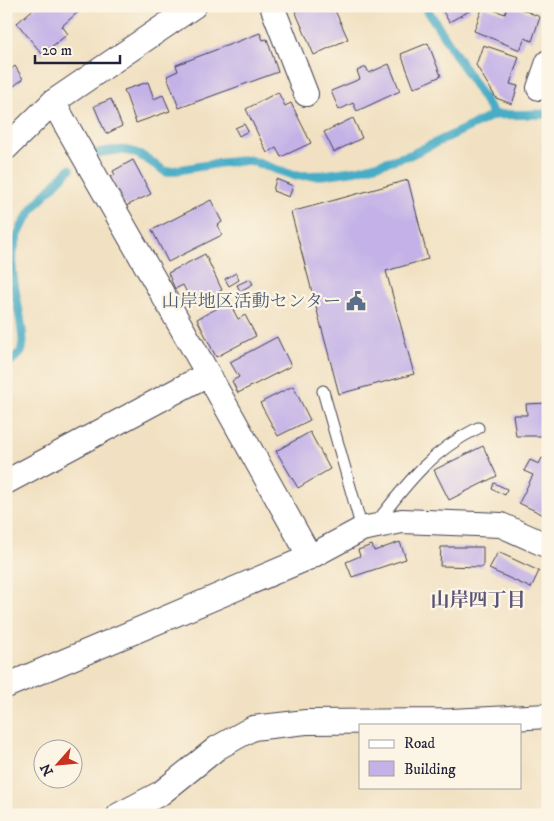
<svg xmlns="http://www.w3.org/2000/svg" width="554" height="821" viewBox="0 0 554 821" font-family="'IM FELL DW Pica','Noto Serif JP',serif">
<rect width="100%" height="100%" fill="#fcf5e5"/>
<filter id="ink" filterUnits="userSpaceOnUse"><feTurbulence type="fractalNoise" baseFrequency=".02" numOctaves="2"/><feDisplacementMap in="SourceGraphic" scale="10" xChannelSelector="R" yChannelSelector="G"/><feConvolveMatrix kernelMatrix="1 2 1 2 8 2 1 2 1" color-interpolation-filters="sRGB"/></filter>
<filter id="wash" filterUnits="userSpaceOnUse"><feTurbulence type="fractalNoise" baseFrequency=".0096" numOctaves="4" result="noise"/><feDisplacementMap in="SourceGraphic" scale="20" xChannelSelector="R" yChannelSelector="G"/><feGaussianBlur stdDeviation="1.12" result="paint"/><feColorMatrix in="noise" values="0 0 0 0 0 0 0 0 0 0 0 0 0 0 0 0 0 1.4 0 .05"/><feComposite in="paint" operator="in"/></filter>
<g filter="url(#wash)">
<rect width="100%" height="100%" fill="#f1e1c2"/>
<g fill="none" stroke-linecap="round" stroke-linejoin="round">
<!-- stream -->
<g stroke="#47acc6" stroke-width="9">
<polyline points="425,6 494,115"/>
<path d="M97,153C133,146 137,152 166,172L220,163L249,160L295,176L324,175L358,170L410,155L494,115L548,114"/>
<path d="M6,365L21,352L23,342C22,317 13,289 12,266C11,226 44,194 70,169"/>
</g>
</g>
<g id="blocks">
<!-- building -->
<g fill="#c3b1e7">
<polygon points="37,6 85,6 62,26 68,34 42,54 17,23"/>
<polygon points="293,6 333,6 348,39 314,55"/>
<polygon points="440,6 469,6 471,10 449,22"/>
<polygon points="483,6 505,14 507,6 514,6 540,17 532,41 525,38 520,50 474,31"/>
<polygon points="260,33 263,40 267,39 278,72 179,108 167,76 178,71 176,65"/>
<polygon points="428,43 441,76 414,88 401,54"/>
<polygon points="483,45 519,57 510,84 518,86 512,104 496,98 476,65"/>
<polygon points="389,64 400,91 357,111 353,103 339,110 331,91 360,79 357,71 366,67 369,73"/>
<polygon points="15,66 23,79 6,92 6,73"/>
<polygon points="148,82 154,99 163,95 170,111 136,123 124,90"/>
<polygon points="278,92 285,106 291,103 311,143 281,157 276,148 267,153 246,109"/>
<polygon points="111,99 122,126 106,134 94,106"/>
<polygon points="353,118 362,138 334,152 324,132"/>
<polygon points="244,124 248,131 239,136 235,128"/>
<polygon points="133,160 151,194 126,206 110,177 115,175 113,171"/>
<polygon points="276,179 293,186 289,197 273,191"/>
<polygon points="408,180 428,259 386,271 414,374 339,394 291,212"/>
<polygon points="211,200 222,222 218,225 222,235 168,262 152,230"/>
<polygon points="205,254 222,290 193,305 183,285 175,289 168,273"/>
<polygon points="236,273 239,280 229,286 225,279"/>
<polygon points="250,279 253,284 240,291 237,285"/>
<polygon points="229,302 238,319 245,315 256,336 216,357 197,319"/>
<polygon points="277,337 291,366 238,393 232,381 239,377 230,362"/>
<polygon points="293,386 310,420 278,436 260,403"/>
<polygon points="548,403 548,436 516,436 513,415 527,415 526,404"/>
<polygon points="310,432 330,469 298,488 276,451"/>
<polygon points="483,446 497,476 449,500 434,470"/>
<polygon points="542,458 548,460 548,517 519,503 533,475 524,471 530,460 539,464"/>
<polygon points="494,483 507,489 505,495 492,489"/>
<polygon points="400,542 406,559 352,577 346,562 360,556 358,550 372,545 374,551"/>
<polygon points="441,547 483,547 483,567 440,566"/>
<polygon points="498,552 539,571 531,588 489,569"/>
</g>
</g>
</g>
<g filter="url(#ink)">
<use href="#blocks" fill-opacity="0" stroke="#413f4f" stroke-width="1"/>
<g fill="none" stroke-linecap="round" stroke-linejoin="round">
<defs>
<g id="service">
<polyline points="323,391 362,529"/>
<path d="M376,523C408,482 430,452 478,428"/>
</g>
<g id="minor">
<polyline points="272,6 306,94"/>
<polyline points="539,88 548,62"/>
<polyline points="53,102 208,374 310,557"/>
<polyline points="6,148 53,102 194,6"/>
<polyline points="6,482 208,374"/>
<polyline points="6,686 310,557 362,529 402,521 501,525 548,546"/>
<polyline points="119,815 161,793 217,748 253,728 306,722 451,721 548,716"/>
</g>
</defs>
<!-- service casing -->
<use href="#service" stroke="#413f4f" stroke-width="13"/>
<!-- minor casing -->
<use href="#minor" stroke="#413f4f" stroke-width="26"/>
<!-- service -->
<use href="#service" stroke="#fff" stroke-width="11"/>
<!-- minor -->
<use href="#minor" stroke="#fff" stroke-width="24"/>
</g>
</g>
<!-- icons -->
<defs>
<symbol id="civic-bare" viewBox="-9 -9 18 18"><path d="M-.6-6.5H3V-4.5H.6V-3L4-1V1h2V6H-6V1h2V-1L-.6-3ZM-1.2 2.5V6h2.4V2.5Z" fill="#5c6f8a" stroke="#fcf5e5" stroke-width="2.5" paint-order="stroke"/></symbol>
</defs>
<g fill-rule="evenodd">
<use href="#civic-bare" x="342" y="287" width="28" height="28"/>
</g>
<g text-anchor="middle" stroke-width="4.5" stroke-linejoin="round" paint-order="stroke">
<!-- service labels -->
<g font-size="18" fill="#4e5e75" stroke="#fcf5e5" text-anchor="end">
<text x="341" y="307">山岸地区活動センター</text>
</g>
<!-- neighbourhood labels -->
<g font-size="19" font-weight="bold" fill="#5a5477" stroke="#fcf5e5">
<text x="478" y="606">山岸四丁目</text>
</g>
</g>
<!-- margin -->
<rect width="554" height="821" fill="none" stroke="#fcf5e5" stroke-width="25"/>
<!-- legend -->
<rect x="359" y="724" width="162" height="65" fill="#fcf5e5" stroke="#a5a1a1"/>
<rect x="369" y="740" width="25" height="8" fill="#ffffff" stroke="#a5a1a1"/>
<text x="404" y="748" font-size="15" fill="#22223b">Road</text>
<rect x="369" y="761" width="25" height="15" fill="#c3b1e7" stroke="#a5a1a1"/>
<text x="404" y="774" font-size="15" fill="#22223b">Building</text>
<!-- north arrow -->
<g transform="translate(58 764) rotate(243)"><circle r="24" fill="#fcf5e5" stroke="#a5a1a1"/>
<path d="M0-4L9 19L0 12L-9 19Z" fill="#c8321e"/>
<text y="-8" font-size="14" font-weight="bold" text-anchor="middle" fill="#22223b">N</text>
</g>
<!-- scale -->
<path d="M35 55v8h85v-8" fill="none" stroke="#22223b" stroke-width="2.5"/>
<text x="42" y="55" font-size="15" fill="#22223b" stroke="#fcf5e5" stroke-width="4" paint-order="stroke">20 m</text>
</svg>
